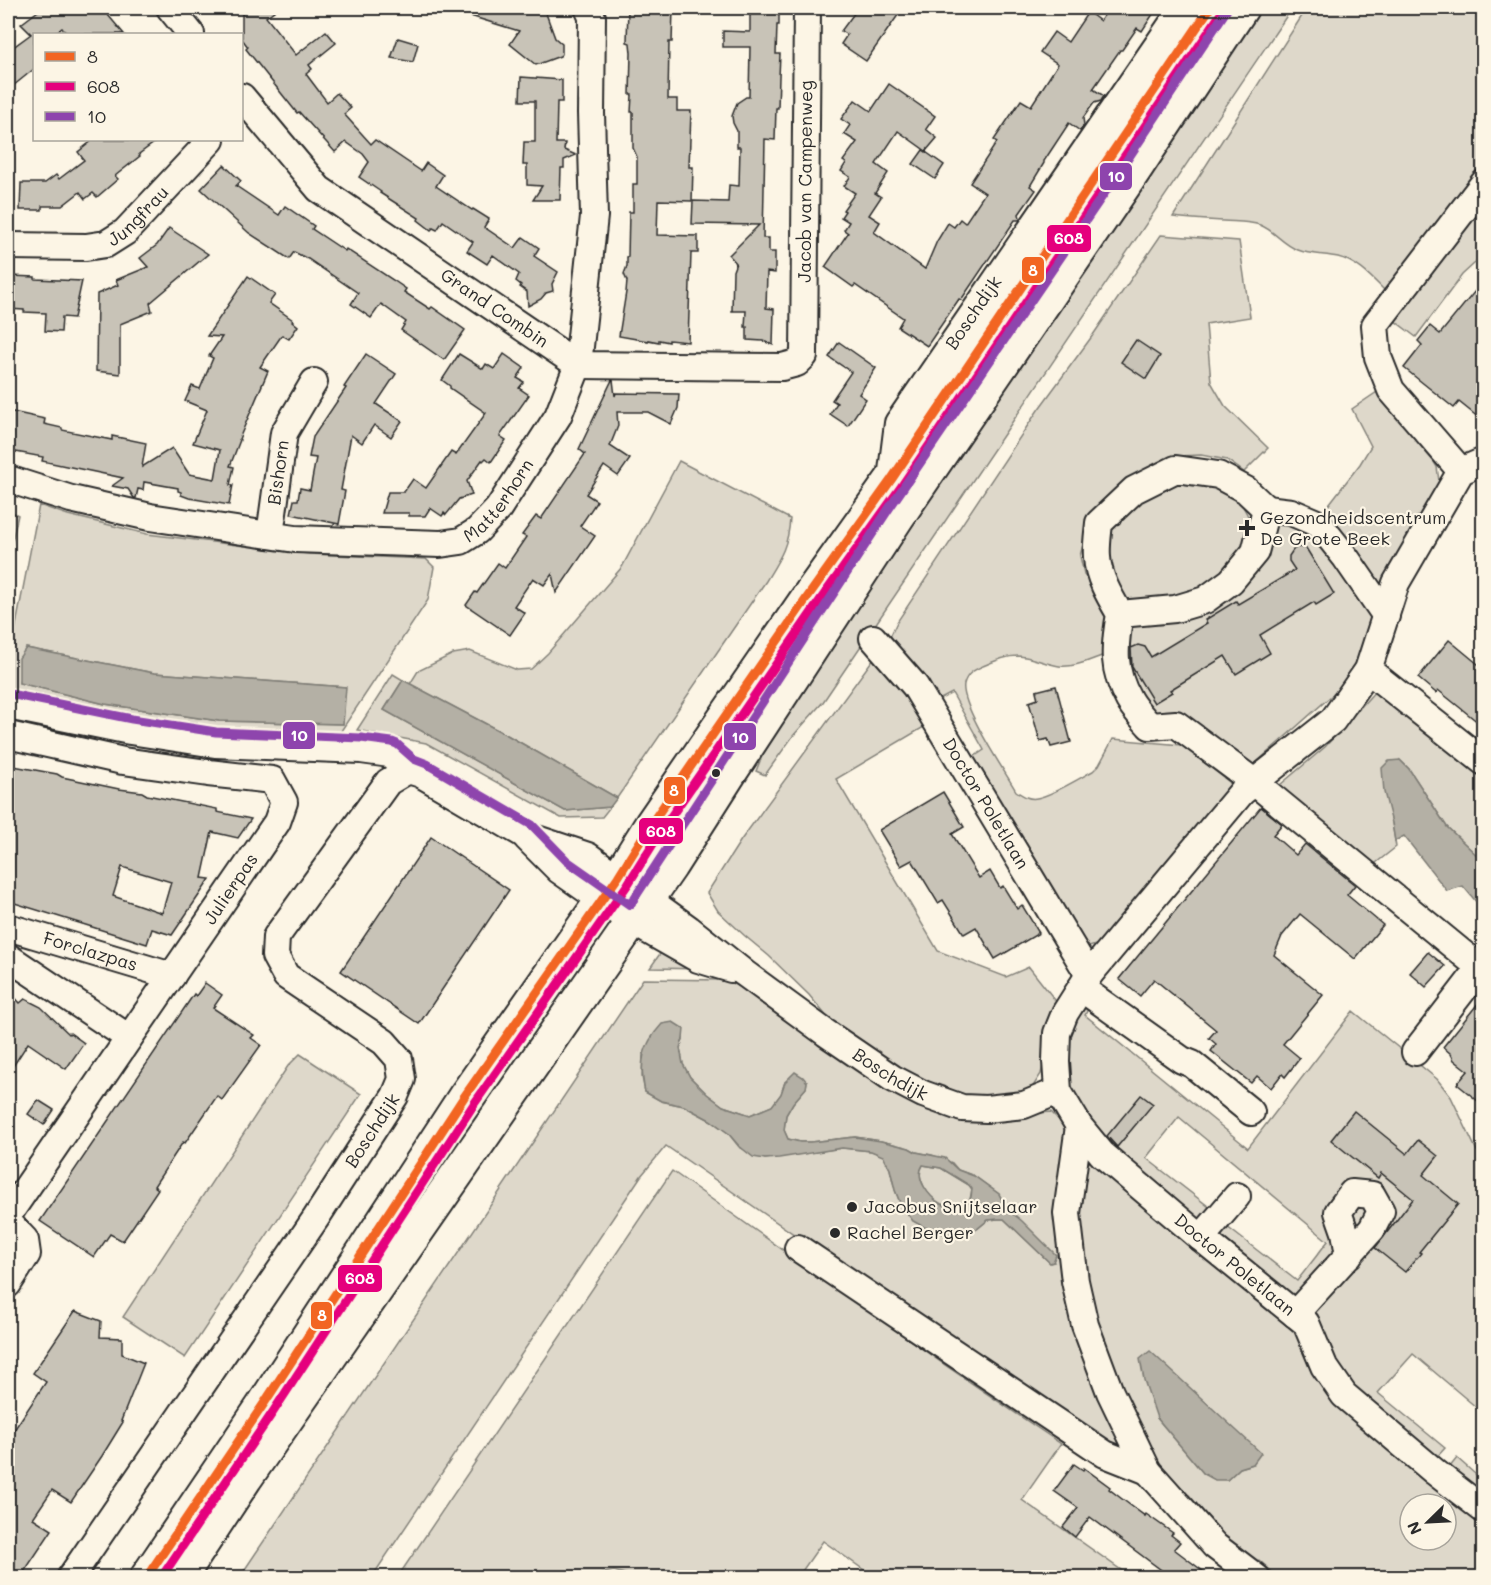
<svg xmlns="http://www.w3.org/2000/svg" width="1491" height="1585" viewBox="0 0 1491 1585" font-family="Mali,sans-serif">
<rect width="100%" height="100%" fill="#fcf5e5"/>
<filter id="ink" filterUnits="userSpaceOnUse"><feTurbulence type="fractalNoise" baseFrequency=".0167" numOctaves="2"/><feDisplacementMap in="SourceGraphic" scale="12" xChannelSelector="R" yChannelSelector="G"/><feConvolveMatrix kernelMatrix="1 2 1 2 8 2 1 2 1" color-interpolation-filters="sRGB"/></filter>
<g filter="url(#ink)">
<!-- green -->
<g fill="#ded8ca" stroke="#84827a" stroke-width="1.5" fill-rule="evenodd">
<polygon points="1257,8 1292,8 823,702 793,736 765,775 756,771 770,736"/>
<path d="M1307,8H1483V164L1386,292C1372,278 1358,262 1338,257C1325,254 1311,255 1298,250C1283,245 1274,230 1260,225C1248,221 1235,222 1223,221C1206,220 1189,219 1173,217Z"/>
<polygon points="1483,203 1483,267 1476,262 1475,263 1462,275 1416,337 1395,321"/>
<path d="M1161,235L1239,241L1250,317L1206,324L1211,382L1225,406L1268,448L1244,472L1227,460L1201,455L1177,456L1157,464L1123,487L1089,522L1080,556L1084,574L1108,606L1107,654C1092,659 1075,668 1059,666C1045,664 1033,657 1018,656C1005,656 995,661 983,666C974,670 967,673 964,684C960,705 1004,770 1016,791C1022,795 1029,800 1037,798C1051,796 1080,778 1093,771L1099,765L1113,739L1182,745L1233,785L1102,943L1089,947L1078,945L969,760L984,750L952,693L935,702L890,637L897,622L1038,410L1093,335Z"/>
<path d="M1383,388L1423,449L1434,462L1437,467L1439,481L1432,501L1383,587C1357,583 1348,540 1334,521C1331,517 1327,514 1323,512L1360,464L1371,446L1352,409Z"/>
<path d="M679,461L790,519C788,547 780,558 766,581L617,798L507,735L410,684L418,671L453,654L470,651L517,670L531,669L548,653L622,567Z"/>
<polygon points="1202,479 1239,499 1248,516 1251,533 1230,573 1166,608 1121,600 1103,572 1110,532 1128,511 1150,493 1178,482"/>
<path d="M39,505L68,515L147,534L309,554L426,559L434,567L428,600L335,740L281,738L132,723L102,709L45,696L8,693V667ZM26,648L154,673L345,687L343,724L219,721L105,704L19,683Z"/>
<polygon points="8,510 18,515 8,560"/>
<polygon points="1278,523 1300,523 1314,531 1362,602 1373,623 1357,673 1250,768 1172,715 1148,712 1129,690 1125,634 1137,622 1176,614 1263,539"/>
<polygon points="879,651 929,724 836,779 938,951 1006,977 1029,967 1059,1005 1053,1019 1041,1074 1032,1088 1021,1096 1006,1101 937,1093 833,1024 809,995 769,956 745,936 718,911 707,893 741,840"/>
<polygon points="393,674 403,680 384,710 565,811 610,807 602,817 561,818 426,743 357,730"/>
<polygon points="1377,689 1483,775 1483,861 1447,827 1409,769 1400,760 1392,823 1396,847 1367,870 1274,790 1325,747"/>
<polygon points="664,948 706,969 650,968"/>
<path d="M643,979L727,980L753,994L880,1078L1029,1114L1051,1112L1059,1120L1065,1130L1064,1176L1068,1271L1128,1436L1122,1454L862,1281L666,1146L641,1176L372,1577L239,1578ZM683,1039L680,1048L683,1064L690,1077L707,1094L723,1106L750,1115L772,1106L781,1094L785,1082L807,1081L806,1088L793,1103L786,1115L784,1130L788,1139L800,1142H810L855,1137L881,1141L909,1148L916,1152L932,1155L952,1163L958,1170L974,1176L999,1194L1006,1208L1054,1262L1050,1263L1004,1219H998L988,1220L977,1229L955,1235L941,1233L924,1227L913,1221L901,1205L895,1190L890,1169L884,1156L872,1151L842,1148L765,1159L739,1147L728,1133L710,1120L684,1106L661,1101L645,1092L642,1077L643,1054Z"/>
<polygon points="1092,1001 1085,1015 1248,1148 1353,1011 1437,1079 1451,1097 1477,1151 1483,1157 1483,1413 1413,1354 1378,1393 1445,1448 1435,1459 1371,1408 1214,1235 1222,1223 1297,1281 1328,1241 1179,1117 1146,1158 1213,1210 1202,1226 1108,1147 1093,1129 1072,1091 1066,1073 1065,1043 1075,1008"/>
<polygon points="300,1054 361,1094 185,1358 123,1317 288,1066"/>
<path d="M1092,1162L1300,1329L1314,1361L1479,1517L1483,1528V1567L1472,1577H1278L1259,1560L1249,1564L1222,1540L1217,1527L1189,1495H1180L1152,1464L1114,1390L1076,1267L1080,1170L1085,1163ZM1157,1418L1253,1464L1240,1468L1227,1480L1204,1474ZM1410,1504H1446V1540H1410Z"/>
<path d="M923,1165L941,1168L969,1185L972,1189C971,1193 971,1199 968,1203C965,1206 960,1206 955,1206C950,1206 945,1206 941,1204C929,1197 914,1178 923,1165Z"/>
<polygon points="672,1171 942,1363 1061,1444 1022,1500 1131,1577 874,1577 823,1541 798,1577 639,1578 614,1571 577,1578 397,1578"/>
<polygon points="1457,1458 1483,1481 1483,1500 1449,1468"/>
</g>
<!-- water -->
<g fill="#b4b0a5" stroke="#7d7b74" stroke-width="1.5" fill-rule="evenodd">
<polygon points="26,648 154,673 346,687 343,724 219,721 105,704 19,683 19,658"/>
<polygon points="403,680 507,735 617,798 610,807 565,811 384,710"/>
<polygon points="1400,760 1409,769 1447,827 1483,861 1483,910 1463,886 1447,891 1404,836 1395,841 1392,823 1384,792 1382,768 1389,761"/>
<path d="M673,1022L684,1029L683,1039L680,1048L683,1064L690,1077L707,1094L723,1106L750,1115L772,1106L781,1094L785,1082L795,1072L803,1077L807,1082L806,1088L793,1103L786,1115L784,1130L788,1139L800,1142H810L855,1137L881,1141L909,1148L916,1152L945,1158L958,1170L974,1176L999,1194L1006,1208L1022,1221L1056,1255L1053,1262L1050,1263L1004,1219H998L988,1220L977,1229L955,1235L941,1233L924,1227L913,1221L901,1205L895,1190L890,1169L883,1156L871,1151L842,1148L779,1158L765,1159L753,1157L739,1146L728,1133L710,1120L684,1106L661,1101L645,1092C639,1062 642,1046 662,1024ZM923,1165L941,1168L969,1185L972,1189C971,1194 972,1199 968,1203C965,1207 960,1206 955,1206C950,1206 946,1206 941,1204C929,1197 914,1178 923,1165Z"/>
<polygon points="1150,1351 1261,1453 1253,1464 1240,1468 1227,1480 1215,1480 1204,1474 1157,1418 1144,1380 1140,1359"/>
</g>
<!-- building -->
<g fill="#c8c3b7" stroke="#2b2b2b" stroke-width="1.5" fill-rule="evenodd">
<polygon points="42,8 102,8 124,34 67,34 62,28 53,34 34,34 34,69 8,90 8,51 31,34 21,24"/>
<polygon points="242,8 278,8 266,17 296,55 326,31 336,43 309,65 312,69 306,74 327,102 337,93 351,108 344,114 371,144 375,140 421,171 426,163 443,175 436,186 472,210 473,209 489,219 484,227 515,248 523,237 539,248 534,256 558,272 552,284 553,291 546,293 541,299 528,306 527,292 520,287 521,285 516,281 519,274 493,255 487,264 467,251 473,242 443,221 437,230 433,228 431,230 418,220 419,218 380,193 381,192 359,177 369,162 363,154 346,142 335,152 299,112 297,113 246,49 248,47 242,39"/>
<polygon points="455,8 544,8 555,38 562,44 562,54 560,56 536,65 510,44 519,31 454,11"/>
<polygon points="628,8 673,8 672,42 669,42 668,99 677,99 677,111 691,111 689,167 693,167 692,201 658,200 657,235 698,236 698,253 691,253 688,342 669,340 669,342 659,340 659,342 648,340 648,341 619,336 626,292 627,281 624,274 627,266 627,257 628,257 629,212 633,212 633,184 637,184 637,157 633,148 633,112 631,112 632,95 630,95 631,53 630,43 627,42"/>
<polygon points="750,8 779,8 779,25 777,25 776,54 780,54 779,77 778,108 776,108 775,140 765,139 763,238 769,238 769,252 775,252 775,273 767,272 766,308 774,309 773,345 763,341 747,340 747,327 745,327 746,311 732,311 733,271 736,263 729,255 759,225 692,224 693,201 728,202 729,185 739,186 740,147 737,147 737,131 733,123 732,116 737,103 746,97 749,97 750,47 723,47 723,31 750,32"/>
<polygon points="858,8 903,8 866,61 841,44 847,35 841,31"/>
<polygon points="1109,8 1157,8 1142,31 1137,28 1122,50 1120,50 1093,89 1104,96 1101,101 1094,103 1088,111 1083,118 1084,125 1080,131 1069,123 1044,161 1044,163 1030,186 1036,190 1019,214 1020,218 1019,220 1015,220 961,300 959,299 927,346 898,327 903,318 855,285 853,287 825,267 848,233 844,230 849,222 841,217 845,211 843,210 855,193 844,186 850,177 841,171 846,163 843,161 857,142 844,134 850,125 841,119 855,100 871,111 889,84 935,116 926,129 937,138 926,151 898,131 876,164 888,173 875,193 881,197 869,215 880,222 874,232 925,269 937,241 948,223 954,227 960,219 965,223 985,193 970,183 997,142 994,140 1021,100 1031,106 1058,64 1040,52 1054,32 1068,42 1088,12 1100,21"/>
<polygon points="398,38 418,44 413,62 391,58"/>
<polygon points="521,77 562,80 562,102 557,102 556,143 565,143 564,150 576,155 564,160 564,168 561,168 560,200 533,200 542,186 527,185 527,165 523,165 524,142 535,142 535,101 520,101"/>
<polygon points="93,140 158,140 139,154 140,156 115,176 118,179 97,197 93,193 85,199 80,192 62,206 42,206 42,210 20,210 21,183 45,183 56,175 59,179 84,160 78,152"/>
<polygon points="923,150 944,165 935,179 913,164"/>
<polygon points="224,165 241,181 236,186 279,215 285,206 314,226 312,229 345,251 346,249 393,280 406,289 404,292 430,309 432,307 465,330 444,360 401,330 406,322 381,304 371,318 351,304 358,293 308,259 294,252 289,259 249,233 201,189"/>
<polygon points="169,228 208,254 150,303 152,311 120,324 120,374 96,371 97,294 118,285 116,280 148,267 140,258 157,245"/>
<polygon points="10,276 35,277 35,279 82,281 74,318 62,317 61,332 45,331 46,313 24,312 24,310 8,309 8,287 10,287"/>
<polygon points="248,276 275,295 269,303 293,320 292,321 298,326 289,339 282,335 260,367 268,371 239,439 240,440 230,466 234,467 230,485 233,485 229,505 189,498 181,495 181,492 178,491 178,488 144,482 143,490 138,489 136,498 134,498 128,489 112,486 123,478 42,461 43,457 16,452 8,452 8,411 45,419 44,424 62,428 62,430 112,440 112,436 146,443 142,467 172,448 189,474 215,479 220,450 193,443 207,410 185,401 192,386 200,389 213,358 209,356 222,337 207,336"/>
<polygon points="1484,280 1484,422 1459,402 1454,408 1404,368 1422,345 1418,341 1430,326 1440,334"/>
<polygon points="1136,340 1160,356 1146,379 1121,362"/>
<polygon points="839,342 876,368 859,394 866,399 848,426 830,414 837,403 832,400 851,372 829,357"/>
<polygon points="366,354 396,374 376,404 402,421 391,437 374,425 362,443 351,435 341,490 345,491 339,524 291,514 294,500 298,500 300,488 310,490 316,458 309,457 313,437 346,388 344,387"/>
<polygon points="459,354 483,369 486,364 494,369 504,354 524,368 517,378 524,382 519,388 529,395 500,436 506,440 493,459 491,462 486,458 483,461 482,460 467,481 472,495 459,499 446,515 444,513 442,516 430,508 425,516 409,516 409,513 382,513 388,492 404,492 413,479 426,488 451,452 456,455 486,413 450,388 450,386 442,380"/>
<polygon points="612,380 613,380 615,396 616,393 679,394 678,408 671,424 648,412 617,412 618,426 610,446 630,459 618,476 604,466 586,494 597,501 580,526 595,536 556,593 552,574 544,585 533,578 514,606 525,613 510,635 466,605 475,592 477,593 498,563 505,568 526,537 522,535 536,516 541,519 585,454 579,449"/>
<polygon points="1297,547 1306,548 1334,594 1316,605 1314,602 1260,635 1270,653 1236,674 1225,656 1170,690 1172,692 1154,703 1132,667 1131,648 1138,645 1145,647 1151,657 1207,623 1205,620 1236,601 1238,604 1295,570 1289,561 1289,556 1293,550"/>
<polygon points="1449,640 1484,669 1484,727 1438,690 1436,693 1418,678"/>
<polygon points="1056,686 1071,742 1051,747 1048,739 1040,741 1029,702 1038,699 1036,691"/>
<path d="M8,765L57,774L62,777L119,789L142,792L147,795L217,809V812L251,819L238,838L212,832L202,878L210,879L172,935L152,929L147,944L8,901ZM122,867L171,882L162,913L113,896Z"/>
<polygon points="943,792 964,827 952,834 979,878 990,871 1000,888 1003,886 1017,909 1022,905 1039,933 995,959 976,927 964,934 943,900 938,903 912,860 901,866 879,830"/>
<polygon points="1261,807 1282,824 1273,835 1296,855 1305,844 1355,885 1347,895 1383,925 1355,959 1300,914 1282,936 1274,955 1323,995 1283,1044 1300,1058 1285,1077 1282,1074 1271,1088 1257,1076 1251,1083 1211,1051 1216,1044 1209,1038 1216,1030 1154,979 1140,996 1119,979"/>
<polygon points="431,837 509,890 419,1024 341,971"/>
<polygon points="1428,952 1445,966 1426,987 1410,973"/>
<polygon points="205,983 222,995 213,1008 254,1035 251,1038 261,1045 222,1100 217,1096 185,1143 183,1142 154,1186 158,1189 123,1241 110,1234 94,1257 40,1221 194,994 196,996"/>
<polygon points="8,990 20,1003 25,999 41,1007 69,1034 70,1033 84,1043 66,1069 28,1043 8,1074"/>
<polygon points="1484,996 1484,1106 1457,1084 1468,1071 1454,1060 1451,1054 1443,1047"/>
<polygon points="1141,1095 1153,1104 1117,1147 1107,1136"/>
<polygon points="38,1100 54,1110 44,1125 28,1114"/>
<polygon points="1354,1111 1407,1154 1418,1140 1438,1156 1423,1175 1458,1204 1419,1252 1421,1253 1405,1272 1375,1248 1413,1199 1381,1173 1378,1178 1331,1140"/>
<polygon points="75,1311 101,1321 100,1337 122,1338 122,1354 144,1363 121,1421 123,1422 102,1456 71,1502 52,1490 33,1518 52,1530 20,1578 8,1578 8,1439 46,1382 33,1373"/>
<polygon points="1074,1464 1083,1470 1084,1468 1110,1487 1109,1489 1130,1505 1145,1516 1146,1514 1173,1533 1171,1535 1180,1542 1174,1549 1212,1578 1172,1578 1090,1517 1075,1537 1063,1527 1078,1508 1054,1491"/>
</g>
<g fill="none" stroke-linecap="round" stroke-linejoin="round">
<defs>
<g id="minor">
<polyline points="170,8 191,34"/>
<path id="s1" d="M242,97L319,189L578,365L782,367L797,363L804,356L807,8"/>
<path id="s2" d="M8,246L86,247L106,244L125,232L211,140"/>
<path id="s3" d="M1484,461L1461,471L1396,583L1368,670L1333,720L1242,792L1089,975L1065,1013L1057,1033L1056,1061L1058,1091L1079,1126L1102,1154L1201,1238L1306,1323L1324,1366L1344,1395L1435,1472L1484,1510"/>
<polyline points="1461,471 1391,390 1378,357 1375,325 1484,183"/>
<path id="s4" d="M8,479L71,499L150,517L295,539L440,544L461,541L477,531L498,509L558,416L578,365L594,216L591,113L592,17L588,8"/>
<path id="s5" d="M891,479L898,423L1183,8"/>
<polyline points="1266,509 1291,512 1319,524 1346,558 1386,616"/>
<path id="s6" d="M270,535L284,433L314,382"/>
<path d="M1120,614C1110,597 1098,577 1097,557C1096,546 1098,534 1099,523L1134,490L1176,469L1218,475L1246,490L1266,509L1255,552L1231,581L1205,600L1175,609L1120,614C1114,647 1112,670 1129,700C1134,709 1143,718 1150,726L1176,724L1254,782L1484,971"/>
<path id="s7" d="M873,638L915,686L1089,975"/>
<polyline points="1368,670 1484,762"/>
<path id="s8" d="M8,706L130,731L215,744L361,750L390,754L408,770L421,774L525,835L588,856L689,929L744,973L826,1033L892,1078L923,1094L962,1108L986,1109L1024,1105L1058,1091"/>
<polyline points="8,735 123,761 208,773 272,780 284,802 277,822 8,1215"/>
<polyline points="527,838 559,870 633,922 698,959 731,969"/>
<path id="s9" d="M8,927L172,976"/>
<polyline points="8,957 129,1038"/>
<polyline points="1081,988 1182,1060 1192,1064 1251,1112"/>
<polyline points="1415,1052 1480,968"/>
<polyline points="1079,1126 1067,1213 1075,1281 1085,1325 1110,1392 1148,1471 1215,1546 1257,1578"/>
<polyline points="8,1222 25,1240 27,1254 8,1284"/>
<polyline points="1201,1238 1237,1196"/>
<polyline points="798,1248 1105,1454 1148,1471"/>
<polyline points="1295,1314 1372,1229 1381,1211 1372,1195 1352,1193 1338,1212 1345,1232 1349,1255"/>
<path id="s10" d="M70,1578L316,1218L395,1096L402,1079L399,1059L384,1042L286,976L275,956L276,937L388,782L408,770"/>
</g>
<g id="major">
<polyline points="146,1578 263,1405 283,1374 464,1097 618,877 651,824 811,592 891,480 1210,8"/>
<polyline points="180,1578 246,1478 671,866 731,772 898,517 1135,170 1242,8"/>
</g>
</defs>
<!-- minor casing -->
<use href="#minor" stroke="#2b2b2b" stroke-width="30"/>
<!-- major casing -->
<use href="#major" stroke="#2b2b2b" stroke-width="36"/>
<!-- minor -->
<use href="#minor" stroke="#fcf5e5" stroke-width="26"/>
<!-- major -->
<use href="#major" stroke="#fcf5e5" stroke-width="32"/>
<defs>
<polyline id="bus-1" points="146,1578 263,1405 464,1097 618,877 651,824 811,592 891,480 1210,8"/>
<polyline id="bus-2" points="161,1578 273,1412 474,1104 628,884 661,831 821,599 901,487 1220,15"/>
<polyline id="bus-3" points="10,694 132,719 216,732 361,738 392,742 397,744 414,759 427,764 532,825 567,861 630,905 888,510 1125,163 1228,8"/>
</defs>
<!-- bus-1 casing -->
<use href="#bus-1" stroke="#fcf5e5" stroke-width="14"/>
<!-- bus-2 casing -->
<use href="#bus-2" stroke="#fcf5e5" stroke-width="14"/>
<!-- bus-3 casing -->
<use href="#bus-3" stroke="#fcf5e5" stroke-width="14"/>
<!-- bus-1 -->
<use href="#bus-1" stroke="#f26522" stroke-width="9"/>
<!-- bus-2 -->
<use href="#bus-2" stroke="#e5007d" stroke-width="9"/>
<!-- bus-3 -->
<use href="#bus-3" stroke="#8e44ad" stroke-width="9"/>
</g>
</g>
<!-- markers -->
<g fill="#2b2b2b" stroke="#fcf5e5" stroke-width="2">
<path d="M1244 519h6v6h6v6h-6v6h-6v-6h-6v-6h6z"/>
<circle cx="716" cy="773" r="5"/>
<circle cx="852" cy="1207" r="6"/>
<circle cx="835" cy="1233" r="6"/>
</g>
<g text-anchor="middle" stroke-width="4.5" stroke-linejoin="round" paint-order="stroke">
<!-- street labels -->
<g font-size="18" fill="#2b2b2b" stroke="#fcf5e5">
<text dy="6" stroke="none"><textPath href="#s1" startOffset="837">Jacob van Campenweg</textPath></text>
<text dy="6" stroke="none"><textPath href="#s2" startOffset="141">Jungfrau</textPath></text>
<text dy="6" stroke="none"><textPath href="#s1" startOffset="332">Grand Combin</textPath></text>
<text dy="6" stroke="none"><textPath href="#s5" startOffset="190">Boschdijk</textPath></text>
<text dy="6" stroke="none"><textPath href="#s6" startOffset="63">Bishorn</textPath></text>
<text dy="6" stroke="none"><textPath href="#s4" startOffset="516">Matterhorn</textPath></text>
<text dy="6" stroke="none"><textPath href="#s7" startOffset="201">Doctor Poletlaan</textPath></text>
<text transform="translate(231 889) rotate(-56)" y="6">Julierpas</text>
<text dy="6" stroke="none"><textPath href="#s9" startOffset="86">Forclazpas</textPath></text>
<text dy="6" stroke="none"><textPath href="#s8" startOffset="984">Boschdijk</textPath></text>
<text dy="6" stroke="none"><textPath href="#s10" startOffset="540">Boschdijk</textPath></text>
<text dy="6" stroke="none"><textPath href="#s3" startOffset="1036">Doctor Poletlaan</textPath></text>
</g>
<!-- poi labels -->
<g font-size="18" fill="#2b2b2b" stroke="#fcf5e5" text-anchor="start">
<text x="1260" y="524">Gezondheidscentrum<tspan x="1260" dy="21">De Grote Beek</tspan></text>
<text x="864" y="1213">Jacobus Snijtselaar</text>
<text x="847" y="1239">Rachel Berger</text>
</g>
</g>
<g stroke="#fcf5e5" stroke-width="2">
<rect x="1099" y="162" width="34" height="29" rx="6" fill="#8e44ad"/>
<rect x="1046" y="224" width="46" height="29" rx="6" fill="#e5007d"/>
<rect x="1021" y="256" width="24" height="28" rx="6" fill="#f26522"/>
<rect x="282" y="721" width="34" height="29" rx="6" fill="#8e44ad"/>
<rect x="723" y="722" width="34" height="29" rx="6" fill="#8e44ad"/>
<rect x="663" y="776" width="23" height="29" rx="6" fill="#f26522"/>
<rect x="638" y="817" width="46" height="28" rx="6" fill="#e5007d"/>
<rect x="337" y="1264" width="46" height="29" rx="6" fill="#e5007d"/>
<rect x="310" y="1301" width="23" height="29" rx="6" fill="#f26522"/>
</g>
<g font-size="16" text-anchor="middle" font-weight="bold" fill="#fff">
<text x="1116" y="182">10</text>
<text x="1069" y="244">608</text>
<text x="1033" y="276">8</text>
<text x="299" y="741">10</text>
<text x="740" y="743">10</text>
<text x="674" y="796">8</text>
<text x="661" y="837">608</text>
<text x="360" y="1284">608</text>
<text x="322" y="1321">8</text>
</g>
<!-- margin -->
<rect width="1491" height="1585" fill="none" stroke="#fcf5e5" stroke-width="30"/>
<rect x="15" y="15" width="1461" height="1555" fill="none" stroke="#2b2b2b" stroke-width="2" filter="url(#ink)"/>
<!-- legend -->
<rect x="33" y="33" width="210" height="108" fill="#fcf5e5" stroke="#a8a49b" stroke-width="1.5"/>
<rect x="45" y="52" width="30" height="9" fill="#f26522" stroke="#a8a49b" stroke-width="1.5"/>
<text x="87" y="63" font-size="18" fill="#2b2b2b">8</text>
<rect x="45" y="82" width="30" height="9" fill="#e5007d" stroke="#a8a49b" stroke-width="1.5"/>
<text x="87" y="93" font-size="18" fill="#2b2b2b">608</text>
<rect x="45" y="112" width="30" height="9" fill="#8e44ad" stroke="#a8a49b" stroke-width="1.5"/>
<text x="87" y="123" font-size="18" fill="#2b2b2b">10</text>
<!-- north arrow -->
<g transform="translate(1428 1522) rotate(246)"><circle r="28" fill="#fcf5e5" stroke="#a8a49b" stroke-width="1.5"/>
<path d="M0-4.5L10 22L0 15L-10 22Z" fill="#2b2b2b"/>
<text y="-9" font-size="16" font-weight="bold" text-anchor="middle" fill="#2b2b2b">N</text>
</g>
</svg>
